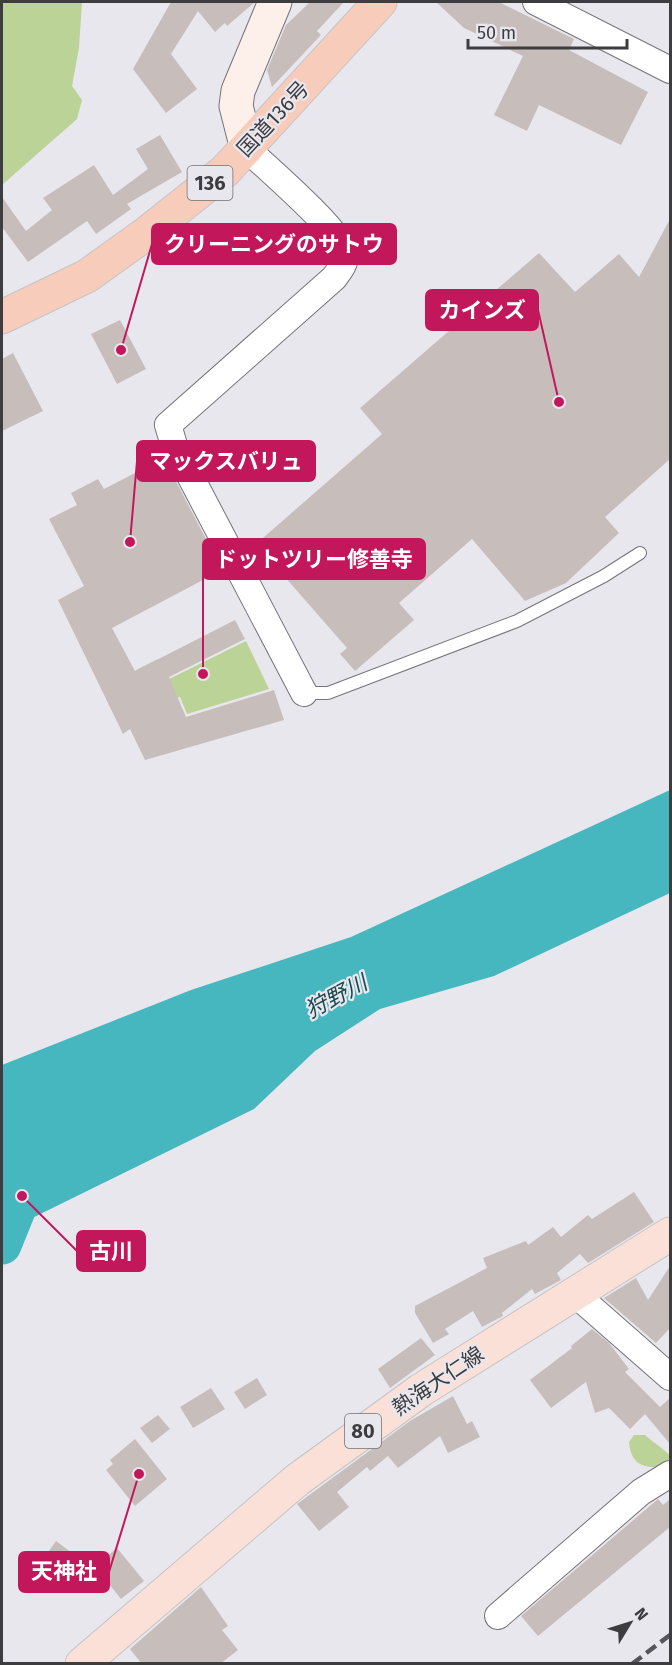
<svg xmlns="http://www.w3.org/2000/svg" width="672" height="1665" viewBox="0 0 672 1665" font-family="'Fira Sans','Noto Sans JP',sans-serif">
<rect width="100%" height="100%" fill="#e9e7ee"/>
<!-- green -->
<g fill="#bcd398">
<polygon points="2,2 82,2 79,48 72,86 82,100 77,119 2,185"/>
<polygon points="246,641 269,689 187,714 180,697 154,704 136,670 158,659 169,679"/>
<path d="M634,1435H645C653,1443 664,1448 670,1456L666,1466C645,1469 631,1466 629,1442Z"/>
</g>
<!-- water -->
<polygon fill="#47b7bf" points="670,790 670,893 494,976 380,1009 315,1051 254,1109 22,1223 2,1219 2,1065 191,990 351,937"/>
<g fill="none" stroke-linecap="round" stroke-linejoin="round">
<!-- river -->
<polyline stroke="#47b7bf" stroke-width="39" points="2,1245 31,1173"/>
</g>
<!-- building -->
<g fill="#c7bebc">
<polygon points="171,2 255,2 227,26 225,23 215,32 198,11 171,54 197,89 166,113 133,69"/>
<polygon points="310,2 344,2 317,31 321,35 272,87 267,70 286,25"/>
<polygon points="436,2 499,2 574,39 569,50 648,92 621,145 539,105 527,131 494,115 523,56 464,28"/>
<polygon points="160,135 182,172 127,204 131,209 96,234 87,221 28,262 2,227 2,197 26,231 52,210 43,198 94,165 113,195 148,169 136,149"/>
<polygon points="670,219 670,459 605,517 619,533 566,583 525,601 472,539 399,603 414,620 355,671 340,654 347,648 256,544 382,434 360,408 539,253 575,292 619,254 639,277"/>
<polygon points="120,320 146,369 117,384 91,334"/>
<polygon points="13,353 43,411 2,431 2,359"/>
<polygon points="164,458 222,570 112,628 135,671 235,620 245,639 169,677 186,717 274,690 284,720 145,760 130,729 123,734 58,600 84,586 49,519 77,505 71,493 98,479 104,489"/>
<polygon points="634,1192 654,1222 588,1263 580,1254 557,1273 561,1280 535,1294 532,1289 502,1313 503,1316 482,1327 473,1311 445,1329 449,1334 433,1343 415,1313 415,1306 487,1268 483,1258 526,1241 528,1245 553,1227 561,1237 588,1215 592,1219"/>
<polygon points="670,1266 670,1328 656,1343 604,1298 636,1278 648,1300"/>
<polygon points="592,1329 609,1343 629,1369 625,1372 660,1407 670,1398 670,1444 645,1414 630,1429 609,1408 595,1413 586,1382 551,1408 530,1380 572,1348 571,1346"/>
<polygon points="421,1338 435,1355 390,1388 378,1369"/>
<polygon points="257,1378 267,1395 245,1409 234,1392"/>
<polygon points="211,1388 225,1409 193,1428 180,1407"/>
<polygon points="453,1396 467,1424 472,1421 480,1437 448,1453 440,1436 398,1468 388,1456 370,1471 367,1467 337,1492 349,1507 319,1531 297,1504 410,1421"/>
<polygon points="158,1415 170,1429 152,1443 140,1428"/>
<polygon points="135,1439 167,1479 135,1506 106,1470 113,1464 110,1460"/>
<polygon points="658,1499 663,1505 670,1499 670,1527 538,1636 521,1616"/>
<polygon points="56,1541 80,1559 70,1573 64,1569 56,1579 39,1565"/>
<polygon points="117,1548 144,1581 121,1599 95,1566"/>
<polygon points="201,1587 228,1626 222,1630 238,1650 220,1664 142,1664 130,1649"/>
</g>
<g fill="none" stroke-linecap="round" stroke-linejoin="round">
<defs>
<polyline id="lane" points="304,693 328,693 517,621 604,576 640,553"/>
<g id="street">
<polyline points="536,2 670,70"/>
<path d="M247,149C265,166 343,233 345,253C346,263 340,270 334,278L168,425L174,445L304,693"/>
<polyline points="573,1292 670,1377"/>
<polyline points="498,1616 641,1492 670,1474"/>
</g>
<polyline id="secondary" points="247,149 236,106 238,91 275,2"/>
<polyline id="primary" points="82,1664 297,1480 421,1390 670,1234"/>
<polyline id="highway" points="2,317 87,276 147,233 225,171 380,2"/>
</defs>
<!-- lane casing -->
<use href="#lane" stroke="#757379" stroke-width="14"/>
<!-- street casing -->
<use href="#street" stroke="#757379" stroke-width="28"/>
<!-- secondary casing -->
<use href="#secondary" stroke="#757379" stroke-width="35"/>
<!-- primary casing -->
<use href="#primary" stroke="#c5c4c5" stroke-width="35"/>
<!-- highway casing -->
<use href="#highway" stroke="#c5c4c5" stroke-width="35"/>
<!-- lane -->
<use href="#lane" stroke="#fff" stroke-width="12"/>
<!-- street -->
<use href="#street" stroke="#fff" stroke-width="26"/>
<!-- secondary -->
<use href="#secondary" stroke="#fdf0eb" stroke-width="33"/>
<!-- primary -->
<use href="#primary" stroke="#fae0d6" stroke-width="33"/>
<!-- highway -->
<use href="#highway" stroke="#f7ccbb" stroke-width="33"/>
<!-- rail -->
<polyline stroke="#57565a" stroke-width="4.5" stroke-dasharray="12 6" stroke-linecap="butt" points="632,1664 670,1635"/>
</g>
<g text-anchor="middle" stroke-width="4.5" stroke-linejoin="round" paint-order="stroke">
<!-- shield labels -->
<g fill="#e9e7ee" stroke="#716f74" stroke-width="1.5">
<rect x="187.5" y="166" width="45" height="34" rx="4.5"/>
<rect x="345" y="1414" width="36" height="34" rx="4.5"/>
</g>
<g font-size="20" font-weight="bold" fill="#3d3c3f">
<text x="210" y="190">136</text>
<text x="363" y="1438">80</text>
</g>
<!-- street labels -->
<g font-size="21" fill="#3d3c3f" stroke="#e9e7ee">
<text transform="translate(273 119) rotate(-47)" y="7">国道136号</text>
<text transform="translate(438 1381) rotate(-34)" y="7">熱海大仁線</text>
</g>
<!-- water labels -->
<g font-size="22" font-style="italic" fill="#194a4e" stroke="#e9e7ee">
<text transform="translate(336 996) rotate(-28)" y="8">狩野川</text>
</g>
</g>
<!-- callouts -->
<path fill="none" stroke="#c2185b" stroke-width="2" d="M121 350L152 244M559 402L538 310M130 542L137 461M203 674L203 559M22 1196L77 1251M139 1474L109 1572"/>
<g fill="#c2185b" stroke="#e9e7ee" stroke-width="2">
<circle cx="121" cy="350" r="6"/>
<circle cx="559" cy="402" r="6"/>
<circle cx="130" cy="542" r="6"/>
<circle cx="203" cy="674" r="6"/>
<circle cx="22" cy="1196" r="6"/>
<circle cx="139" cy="1474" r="6"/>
</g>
<g fill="#c2185b" stroke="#c2185b" stroke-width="2">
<rect x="152" y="224" width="244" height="40" rx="6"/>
<rect x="426" y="290" width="112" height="40" rx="6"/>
<rect x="137" y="441" width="178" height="40" rx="6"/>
<rect x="203" y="539" width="222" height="40" rx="6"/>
<rect x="77" y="1231" width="68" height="40" rx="6"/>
<rect x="19" y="1552" width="90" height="40" rx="6"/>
</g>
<g font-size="22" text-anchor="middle" font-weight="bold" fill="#fff">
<text x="274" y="252">クリーニングのサトウ</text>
<text x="482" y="318">カインズ</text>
<text x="226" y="469">マックスバリュ</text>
<text x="314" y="567">ドットツリー修善寺</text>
<text x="111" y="1259">古川</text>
<text x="64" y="1579">天神社</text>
</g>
<!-- border -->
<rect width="672" height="1665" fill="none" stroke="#3d3c3f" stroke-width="6"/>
<!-- north arrow -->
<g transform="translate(630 1623) rotate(52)" stroke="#e9e7ee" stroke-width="4.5" paint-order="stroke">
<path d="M0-4.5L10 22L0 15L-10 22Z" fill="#3d3c3f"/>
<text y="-9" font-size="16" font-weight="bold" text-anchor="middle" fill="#3d3c3f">N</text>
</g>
<!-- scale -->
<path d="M468 39v9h159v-9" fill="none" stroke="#3d3c3f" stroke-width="3"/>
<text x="477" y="39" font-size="18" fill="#3d3c3f" stroke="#e9e7ee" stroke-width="4.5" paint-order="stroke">50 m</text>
</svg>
